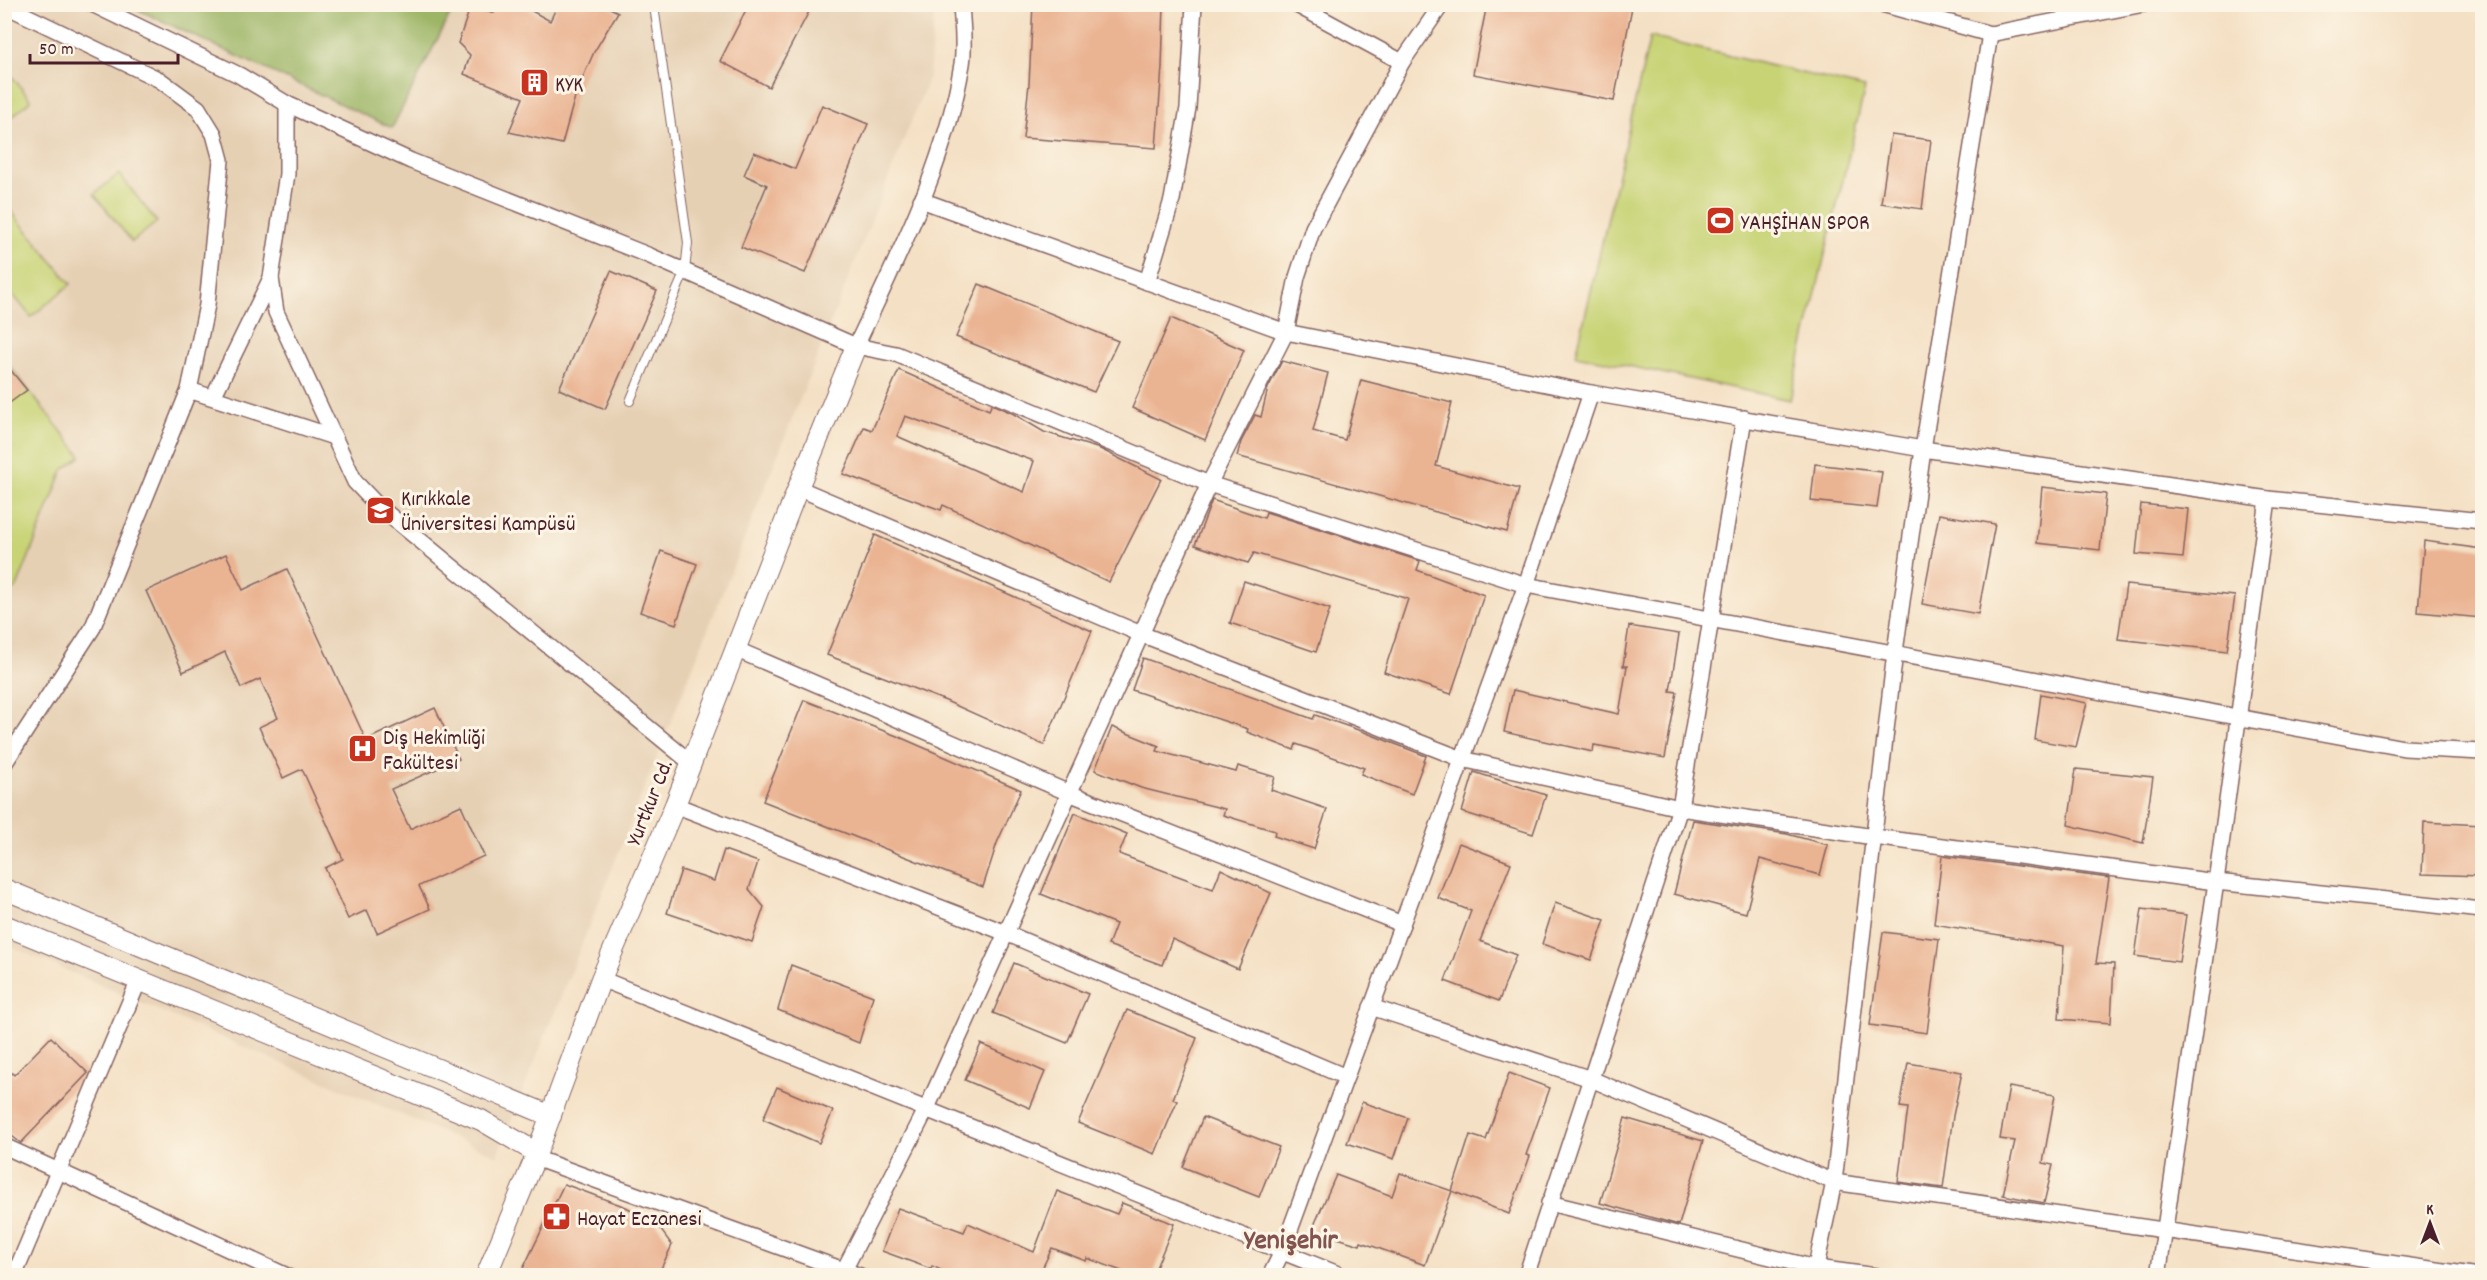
<svg xmlns="http://www.w3.org/2000/svg" width="2487" height="1280" viewBox="0 0 2487 1280" font-family="Dekko,sans-serif">
<rect width="100%" height="100%" fill="#fcf5e5"/>
<filter id="ink" filterUnits="userSpaceOnUse"><feTurbulence type="fractalNoise" baseFrequency=".0167" numOctaves="2"/><feDisplacementMap in="SourceGraphic" scale="12" xChannelSelector="R" yChannelSelector="G"/><feConvolveMatrix kernelMatrix="1 2 1 2 8 2 1 2 1" color-interpolation-filters="sRGB"/></filter>
<filter id="wash" filterUnits="userSpaceOnUse"><feTurbulence type="fractalNoise" baseFrequency=".008" numOctaves="4" result="noise"/><feDisplacementMap in="SourceGraphic" scale="24" xChannelSelector="R" yChannelSelector="G"/><feGaussianBlur stdDeviation="1.35" result="paint"/><feColorMatrix in="noise" values="0 0 0 0 0 0 0 0 0 0 0 0 0 0 0 0 0 1.4 0 .05"/><feComposite in="paint" operator="in"/></filter>
<g filter="url(#wash)">
<rect width="100%" height="100%" fill="#f4e0c4"/>
<!-- built -->
<polygon fill="#e6d0b4" points="5,5 935,5 929,77 497,1156 5,944"/>
<!-- green -->
<g fill="#c7d375" stroke="#887950" stroke-width="1.5">
<polygon points="1650,37 1865,88 1790,400 1576,355"/>
<polygon points="5,68 31,100 5,123 4,123"/>
<polygon points="119,174 157,222 132,242 94,194"/>
<polygon points="5,204 71,284 31,317 5,285"/>
<polygon points="4,359 81,456 63,470 17,587 5,596"/>
</g>
<!-- forest -->
<polygon fill="#9db566" stroke="#746a48" stroke-width="1.5" points="128,5 455,5 392,128"/>
<g id="blocks">
<!-- building -->
<g fill="#eab392" fill-rule="evenodd">
<polygon points="499,4 519,4 550,21 558,4 602,4 618,12 594,52 576,93 562,144 509,132 523,98 464,74 470,55 458,43 471,5 494,13"/>
<polygon points="749,4 813,4 769,87 720,61"/>
<polygon points="1033,4 1164,4 1162,67 1156,148 1023,138 1029,84"/>
<polygon points="1487,4 1621,4 1632,7 1614,101 1473,74"/>
<polygon points="822,105 868,124 805,273 741,247 767,185 744,175 754,152 795,169"/>
<polygon points="1891,135 1931,140 1922,209 1881,203"/>
<polygon points="611,271 657,291 605,409 559,389"/>
<polygon points="979,284 1118,341 1094,392 956,337"/>
<polygon points="1171,318 1244,350 1205,440 1132,408"/>
<polygon points="1282,361 1328,373 1313,431 1345,440 1361,380 1452,403 1436,466 1519,489 1507,532 1237,456 1241,442 1255,415 1261,417 1268,388"/>
<polygon points="4,362 27,390 4,407"/>
<path d="M899,370L989,410L992,404L1012,413L1044,432L1100,449L1161,479L1109,582L943,505L941,510L843,474L864,427L872,430ZM905,416L1034,461L1024,492L897,436Z"/>
<polygon points="1815,464 1882,472 1877,508 1811,501"/>
<polygon points="2042,487 2106,494 2100,550 2037,543"/>
<polygon points="1212,500 1264,518 1266,512 1420,561 1417,570 1484,595 1451,694 1384,672 1408,599 1254,553 1248,563 1195,545"/>
<polygon points="2141,504 2188,509 2183,558 2136,554"/>
<polygon points="1939,514 1995,524 1978,614 1922,604"/>
<polygon points="875,535 1092,631 1044,745 946,701 827,655"/>
<polygon points="2424,541 2482,549 2482,618 2418,612"/>
<polygon points="661,551 697,564 676,624 640,612"/>
<polygon points="226,554 243,590 287,569 366,740 435,708 459,759 391,789 410,829 461,805 484,856 419,886 430,909 377,933 367,910 348,919 325,868 343,859 302,769 283,778 259,727 278,718 260,679 241,688 225,652 183,672 146,591"/>
<polygon points="1244,581 1330,609 1316,652 1230,623"/>
<polygon points="2126,585 2235,596 2227,651 2118,639"/>
<polygon points="1629,626 1679,634 1670,691 1677,692 1665,758 1594,745 1593,752 1504,732 1513,690 1619,714 1627,666 1623,666"/>
<polygon points="1143,658 1313,719 1315,715 1364,732 1426,756 1412,794 1361,774 1364,768 1296,744 1294,750 1247,732 1248,729 1132,690"/>
<polygon points="2041,694 2087,703 2076,747 2035,740"/>
<polygon points="804,700 897,736 1021,790 997,843 983,887 763,801"/>
<polygon points="1112,727 1159,746 1157,751 1236,772 1238,766 1275,777 1271,790 1327,809 1314,849 1274,836 1275,831 1223,815 1225,809 1141,788 1095,770"/>
<polygon points="2076,769 2153,777 2143,843 2068,825"/>
<polygon points="1474,772 1546,795 1533,834 1462,812"/>
<polygon points="1075,813 1127,834 1119,854 1213,889 1221,869 1271,893 1238,969 1172,939 1162,965 1108,945 1116,924 1041,894"/>
<polygon points="1693,820 1787,834 1828,845 1820,875 1760,859 1746,913 1674,894"/>
<polygon points="2424,822 2482,825 2482,876 2422,874"/>
<polygon points="1459,843 1511,863 1480,941 1516,955 1499,1001 1445,981 1471,911 1438,898"/>
<polygon points="724,850 758,862 749,889 764,907 752,942 667,913 681,870 714,881"/>
<polygon points="1942,856 2109,878 2096,963 2114,964 2111,1023 2059,1019 2064,946 1934,924"/>
<polygon points="1555,903 1605,920 1591,960 1542,944"/>
<polygon points="2142,909 2186,915 2179,962 2135,956"/>
<polygon points="1883,932 1939,939 1927,1033 1870,1025"/>
<polygon points="1014,963 1088,994 1067,1043 993,1013"/>
<polygon points="791,965 873,996 859,1043 778,1010"/>
<polygon points="1127,1010 1197,1038 1173,1099 1177,1101 1155,1154 1078,1123"/>
<polygon points="51,1037 88,1073 21,1143 4,1130 4,1065 14,1075"/>
<polygon points="981,1044 1045,1072 1030,1108 965,1080"/>
<polygon points="1908,1063 1962,1072 1953,1116 1943,1188 1898,1182 1908,1108 1900,1107"/>
<polygon points="1509,1073 1550,1088 1526,1155 1530,1156 1509,1214 1452,1191 1470,1135 1486,1140"/>
<polygon points="777,1087 833,1111 819,1143 763,1119"/>
<polygon points="2009,1087 2055,1095 2043,1163 2053,1165 2044,1203 2003,1195 2015,1141 2000,1139"/>
<polygon points="1362,1102 1408,1118 1394,1159 1347,1143"/>
<polygon points="1203,1117 1279,1147 1259,1197 1183,1167"/>
<polygon points="1625,1118 1703,1141 1679,1225 1600,1203"/>
<polygon points="1400,1173 1452,1191 1425,1265 1361,1242 1360,1245 1312,1230 1336,1175 1392,1196"/>
<polygon points="564,1184 626,1207 655,1222 672,1245 658,1275 520,1275"/>
<polygon points="1057,1191 1117,1214 1122,1203 1174,1224 1153,1275 1132,1275 1087,1258 1086,1261 1052,1248 1039,1275 952,1275 932,1266 931,1269 882,1251 898,1208 964,1232 968,1223 1034,1252"/>
</g>
</g>
</g>
<g filter="url(#ink)">
<use href="#blocks" fill-opacity="0" stroke="#866361" stroke-width="1.5"/>
<g fill="none" stroke-linecap="round" stroke-linejoin="round">
<defs>
<polyline id="service" points="630,401 685,271 688,243 655,13 656,4"/>
<g id="minor">
<polyline points="92,4 239,75 287,104 411,161 650,256 856,346 896,354 1209,484 1526,585 2404,748 2482,752"/>
<polyline points="1295,4 1402,62"/>
<polyline points="1882,4 1990,34 2144,4"/>
<polyline points="4,5 160,80 198,108 214,134 221,160 207,305 189,390 92,629 4,764"/>
<polyline points="287,104 287,174 271,278 276,312 355,482 377,505 690,762"/>
<polyline points="921,200 1286,332 1591,393 1923,449 2268,499 2482,521"/>
<polyline points="1147,282 1172,200 1188,108 1194,4"/>
<path d="M856,346C898,256 946,163 962,64C965,45 962,23 961,4"/>
<polyline points="189,390 334,437"/>
<polyline points="213,397 271,278"/>
<polyline points="798,488 1141,634 1462,759 1680,808 1874,837 2216,882 2482,910"/>
<polyline points="735,649 1069,793 1402,924"/>
<polyline points="675,805 1006,933 1346,1077"/>
<polyline points="601,979 1343,1276"/>
<polyline points="1371,1007 1591,1079 1834,1182 2478,1276"/>
<polyline points="4,1146 287,1276"/>
<polyline points="535,1158 860,1276"/>
<polyline points="1549,1203 1816,1268 1876,1276"/>
<polyline points="14,1276 139,980"/>
<polyline points="841,1276 927,1108 1209,484 1286,332 1297,277 1313,228 1402,62 1442,4"/>
<polyline points="1270,1276 1282,1252 1526,585 1591,393"/>
<polyline points="1526,1276 1680,808 1744,418"/>
<polyline points="1814,1276 1834,1182 1895,652 1923,449 1990,34"/>
<polyline points="2158,1276 2216,882 2268,499"/>
</g>
<g id="tertiary">
<polyline points="4,889 551,1116"/>
<polyline points="4,925 481,1120 537,1153"/>
<polyline points="486,1276 535,1158 601,979 675,805 798,488 856,346"/>
</g>
</defs>
<!-- service casing -->
<use href="#service" stroke="#866361" stroke-width="10"/>
<!-- minor casing -->
<use href="#minor" stroke="#866361" stroke-width="18"/>
<!-- tertiary casing -->
<use href="#tertiary" stroke="#866361" stroke-width="22"/>
<!-- service -->
<use href="#service" stroke="#fff" stroke-width="8"/>
<!-- minor -->
<use href="#minor" stroke="#fff" stroke-width="15"/>
<!-- tertiary -->
<use href="#tertiary" stroke="#fff" stroke-width="20"/>
</g>
</g>
<!-- icons -->
<defs>
<symbol id="building-square" viewBox="-11 -11 22 22"><rect x="-9" y="-9" width="18" height="18" rx="4" fill="#c8321e" stroke="#fcf5e5"/><path d="M-4-6H4V6H1V3H-1V6H-4ZM-2.5-4.3h1.7v1.8h-1.7ZM.8-4.3h1.7v1.8H.8ZM-2.5-1h1.7V.8h-1.7ZM.8-1h1.7V.8H.8Z" fill="#fff"/></symbol>
<symbol id="stadium-square" viewBox="-11 -11 22 22"><rect x="-9" y="-9" width="18" height="18" rx="4" fill="#c8321e" stroke="#fcf5e5"/><path d="M0-5a6.5 5 0 1 0 0 10a6.5 5 0 1 0 0-10ZM-3.5-1.8h7v3.6h-7Z" fill="#fff"/></symbol>
<symbol id="university-square" viewBox="-11 -11 22 22"><rect x="-9" y="-9" width="18" height="18" rx="4" fill="#c8321e" stroke="#fcf5e5"/><path d="M0-5L7-2L0 1L-7-2ZM-4 1L0 2.5L4 1V4Q0 6-4 4Z" fill="#fff"/></symbol>
<symbol id="hospital-square" viewBox="-11 -11 22 22"><rect x="-9" y="-9" width="18" height="18" rx="4" fill="#c8321e" stroke="#fcf5e5"/><path d="M-5-5h3v3.5h4V-5h3V5h-3V1.5h-4V5h-3Z" fill="#fff"/></symbol>
<symbol id="pharmacy-square" viewBox="-11 -11 22 22"><rect x="-9" y="-9" width="18" height="18" rx="4" fill="#c8321e" stroke="#fcf5e5"/><path d="M-2-6h4v4h4v4h-4v4h-4v-4h-4v-4h4Z" fill="#fff"/></symbol>
</defs>
<g fill-rule="evenodd">
<use href="#building-square" x="518" y="66" width="33" height="33"/>
<use href="#stadium-square" x="1704" y="204" width="33" height="33"/>
<use href="#university-square" x="364" y="494" width="33" height="33"/>
<use href="#hospital-square" x="346" y="732" width="33" height="33"/>
<use href="#pharmacy-square" x="540" y="1200" width="33" height="33"/>
</g>
<g text-anchor="middle" stroke-width="6" stroke-linejoin="round" paint-order="stroke">
<!-- poi labels -->
<g font-size="22" fill="#4a1f2b" stroke="#fcf5e5" text-anchor="start">
<text x="555" y="91">KYK</text>
<text x="1741" y="229">YAHŞİHAN SPOR</text>
<text x="401" y="505">Kırıkkale<tspan x="401" dy="25">Üniversitesi Kampüsü</tspan></text>
<text x="383" y="744">Diş Hekimliği<tspan x="383" dy="25">Fakültesi</tspan></text>
<text x="577" y="1225">Hayat Eczanesi</text>
</g>
<!-- street labels -->
<g font-size="22" fill="#4a1f2b" stroke="#fcf5e5">
<text transform="translate(648 802) rotate(-68)" y="8">Yurtkur Cd.</text>
</g>
<!-- district labels -->
<g font-size="28" font-weight="bold" fill="#82534f" stroke="#fcf5e5">
<text x="1291" y="1248">Yenişehir</text>
</g>
</g>
<!-- margin -->
<rect width="2487" height="1280" fill="none" stroke="#fcf5e5" stroke-width="24"/>
<!-- north arrow -->
<g transform="translate(2430 1223)" stroke="#fcf5e5" stroke-width="4.5" paint-order="stroke">
<path d="M0-4.5L10 22L0 15L-10 22Z" fill="#4a1f2b"/>
<text y="-9" font-size="16" font-weight="bold" text-anchor="middle" fill="#4a1f2b">K</text>
</g>
<!-- scale -->
<path d="M30 54v9h148v-9" fill="none" stroke="#4a1f2b" stroke-width="3"/>
<text x="39" y="54" font-size="18" fill="#4a1f2b" stroke="#fcf5e5" stroke-width="4.5" paint-order="stroke">50 m</text>
</svg>
